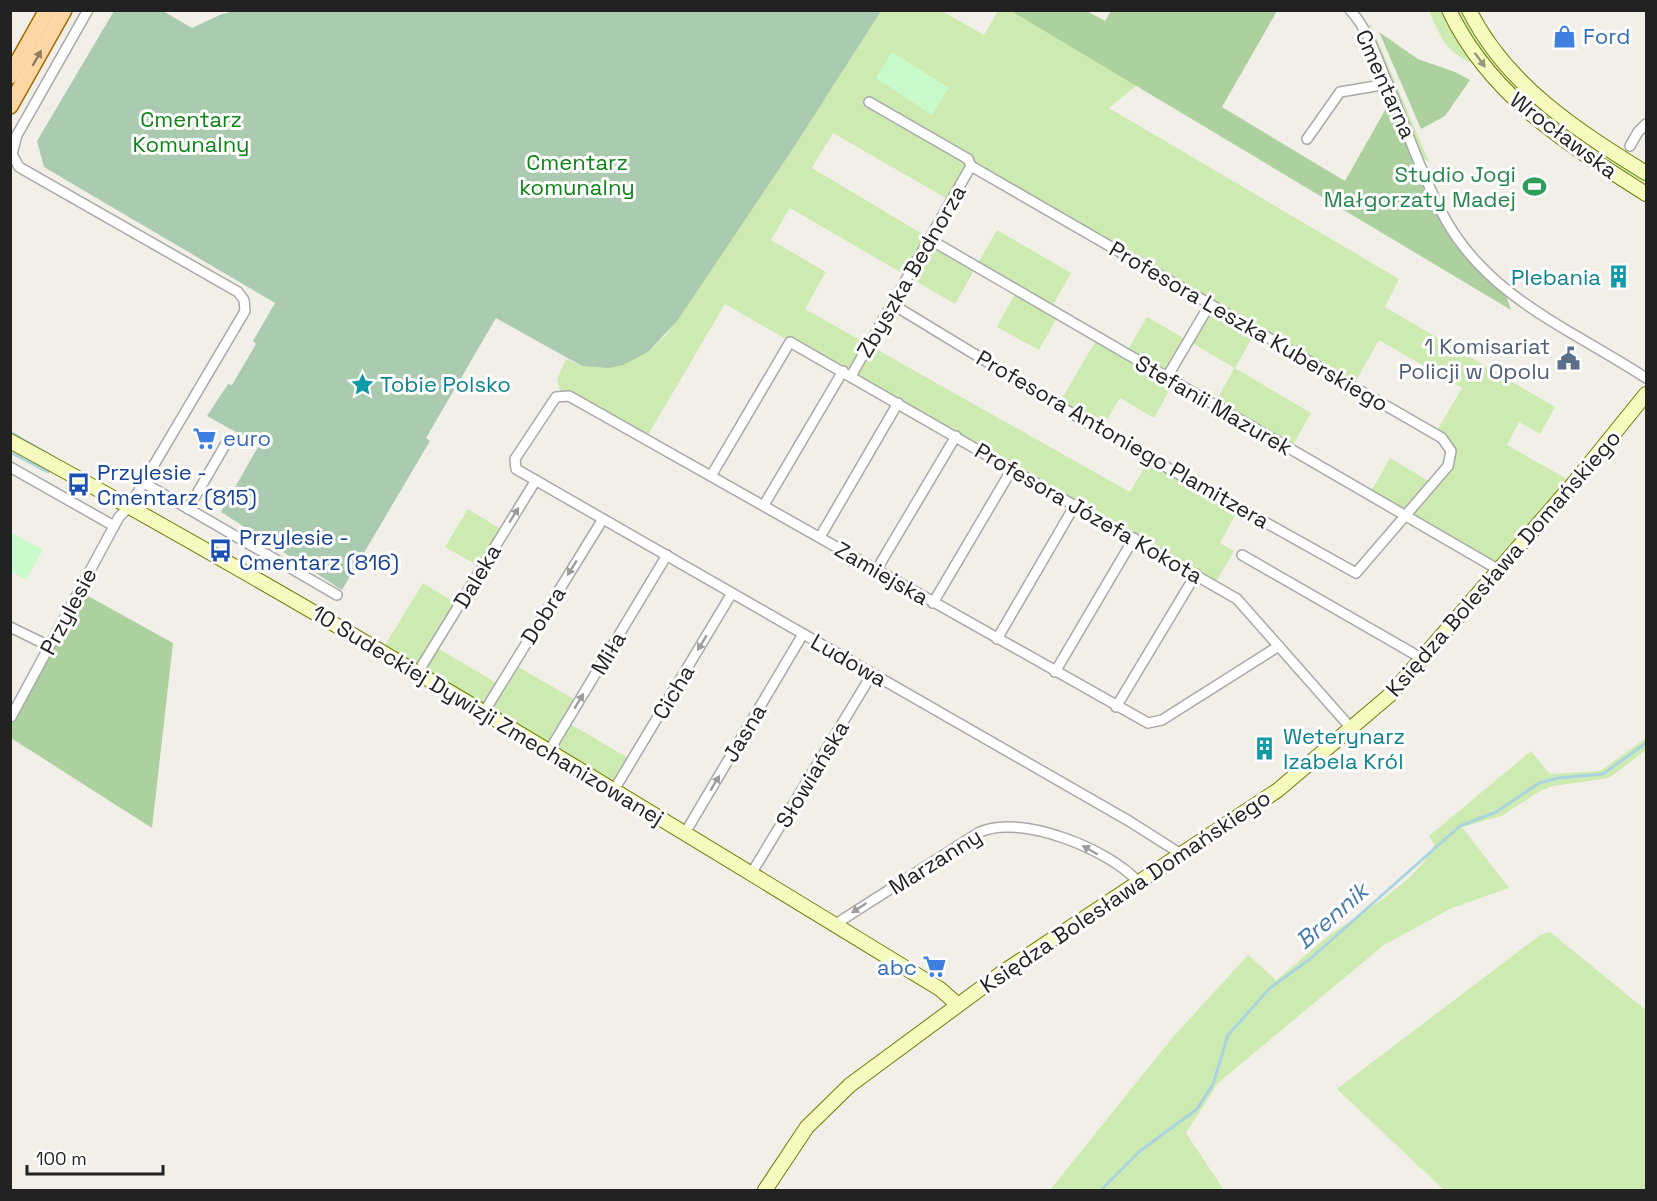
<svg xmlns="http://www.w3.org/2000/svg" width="1657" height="1201" viewBox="0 0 1657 1201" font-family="'Space Grotesk',sans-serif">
<rect width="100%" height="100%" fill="#f2efe9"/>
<!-- grass -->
<g fill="#cdebb0">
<polygon points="881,11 942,11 984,35 998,11 1011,11 1137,85 1109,108 1399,279 1385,307 1555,407 1540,434 1519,422 1507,445 1574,483 1499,570 1369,495 1390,458 1434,484 1451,455 1435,434 1462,388 1379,340 1353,386 1256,331 1235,368 1311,413 1291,449 1214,405 1234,368 1189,341 1168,377 1174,382 1154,418 1120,398 1101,430 1058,405 1098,337 1126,353 1147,317 1189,341 1210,305 971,166 951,201 833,133 812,168 976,266 997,230 1071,273 1051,309 1059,314 1039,350 997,327 1017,290 976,267 955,304 790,208 771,240 826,272 805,309 1130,492 1150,458 1239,508 1220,543 1234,551 1214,585 725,304 645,440 561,395 557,379 566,359 582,366 648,352 666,335 796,144"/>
<path d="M1429,11H1442L1474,64C1446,52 1441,38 1429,11Z"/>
<path d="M1456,11H1463C1510,93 1565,134 1646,181V184C1562,137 1505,96 1456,11Z"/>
<polygon points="1371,25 1429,162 1424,159 1368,26"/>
<polygon points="468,509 504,531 482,568 445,547"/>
<polygon points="423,583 459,605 434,646 500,685 513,664 579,702 567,722 630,759 614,782 485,704 418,672 382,650"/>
<path d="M1646,738V750L1609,778L1553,786L1542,790L1501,816L1462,827L1509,888L1452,908L1384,945L1218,1083L1186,1133L1224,1190H1050L1173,1037L1248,955L1276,980C1295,966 1311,949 1330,935C1360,913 1421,880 1434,844L1429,836L1531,751L1550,774L1600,771Z"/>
<polygon points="1550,932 1646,1010 1646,1190 1444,1190 1337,1089 1540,935"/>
</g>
<!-- forest -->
<g fill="#add19e">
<polygon points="1011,11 1087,11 1105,21 1111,11 1277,11 1222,107 1345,181 1393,96 1447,221 1504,289 1511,310"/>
<polygon points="1379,32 1418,59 1455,72 1470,80 1445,116 1421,129"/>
<polygon points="79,591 173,643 152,828 11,738 11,718"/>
</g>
<!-- cemetery -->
<polygon fill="#aacbaf" points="228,10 881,10 881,11 796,144 677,321 648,352 623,365 609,368 582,366 496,318 426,438 430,441 342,590 221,512 259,445 207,416 228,384 232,385 256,344 253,341 275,303 44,167 37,141 114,11 163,11 192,28 222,14 228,13"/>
<!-- park -->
<g fill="#c8facc">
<polygon points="892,52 949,88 932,115 876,78"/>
<polygon points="10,532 43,550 26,580 11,571"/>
</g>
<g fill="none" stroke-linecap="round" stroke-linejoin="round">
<!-- stream -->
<g stroke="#aad3df" stroke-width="3">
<polyline points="10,432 55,458"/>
<polyline points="10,452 48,472"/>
<polyline points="1101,1190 1140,1151 1197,1109 1213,1084 1228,1035 1270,988 1310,959 1460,826 1496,812 1539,783 1558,778 1603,774 1646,743"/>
</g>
<defs>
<g id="street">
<path d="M1350,10C1367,28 1375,53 1384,75C1405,123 1421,176 1447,222C1492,300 1575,331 1646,378"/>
<polyline points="869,102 968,159 971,166"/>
<polyline points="1307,139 1340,92 1388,84"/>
<polyline points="1630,146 1638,132 1646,124"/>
<polyline points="929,239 1499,570"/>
<polyline points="892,304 1091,425 1356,573 1448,466 1451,451 1442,438 971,166"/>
<polyline points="851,376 971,166"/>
<polyline points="1167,377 1210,304"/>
<polyline points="10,467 114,526"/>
<polyline points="711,476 790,342 1237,599 1351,728"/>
<polyline points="144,483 337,595"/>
<polyline points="764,505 843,371"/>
<polyline points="188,509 228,440"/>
<polyline points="820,537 898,403"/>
<polyline points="1242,555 1423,659"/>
<polyline points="877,569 956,436"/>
<polyline points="933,603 1012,469"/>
<polyline points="10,627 49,646"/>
<polyline points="997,639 1075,505"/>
<polyline points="418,672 536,480"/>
<polyline points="1055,672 1134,538"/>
<polyline points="1116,707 1196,574"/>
<polyline points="484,712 603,519"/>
<polyline points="11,717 119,517 129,507 245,311 244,300 238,292 19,167 12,154 17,135 88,10"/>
<polyline points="549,751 667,555"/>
<polyline points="614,790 732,593"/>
<polyline points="685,833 803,634"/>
<polyline points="1181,854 1129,821 516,469 515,459 556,397 569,396 1148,723 1162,720 1279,646"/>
<polyline points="751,874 872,674"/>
<path d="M834,925L978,833C1018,812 1111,850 1138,882"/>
</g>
<g id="secondary">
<path d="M1449,10C1490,97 1569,145 1646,194"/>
<path d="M1469,10C1507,86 1577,130 1646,173"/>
<path d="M10,441C326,613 633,801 940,989L957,1004"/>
<polyline points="765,1190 807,1127 850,1085 1003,972 1278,790 1391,694 1574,483 1646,394"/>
</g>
<g id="primary">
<polyline points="10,76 47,10"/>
<polyline points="10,106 64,10"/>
</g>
</defs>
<!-- street casing -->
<use href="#street" stroke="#a9a9a9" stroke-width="12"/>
<!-- secondary casing -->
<use href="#secondary" stroke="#707d05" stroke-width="16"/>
<!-- primary casing -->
<use href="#primary" stroke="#a06b00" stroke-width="18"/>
<!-- street -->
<use href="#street" stroke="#fff" stroke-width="9"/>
<!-- secondary -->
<use href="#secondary" stroke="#f7fabf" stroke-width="14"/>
<!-- primary -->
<use href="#primary" stroke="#fcd6a4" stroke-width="15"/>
</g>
<!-- one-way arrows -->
<defs><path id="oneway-solid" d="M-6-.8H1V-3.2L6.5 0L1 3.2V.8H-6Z" transform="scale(1.5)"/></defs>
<use fill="#8f7c63" href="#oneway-solid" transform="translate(37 58) rotate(-61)"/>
<use fill="#979978" href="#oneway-solid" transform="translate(1480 60) rotate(54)"/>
<g fill="#9c9c9c">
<use href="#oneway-solid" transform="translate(514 515) rotate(-58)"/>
<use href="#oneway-solid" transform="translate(572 568) rotate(122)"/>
<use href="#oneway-solid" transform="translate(702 643) rotate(121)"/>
<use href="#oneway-solid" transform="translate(579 701) rotate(-59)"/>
<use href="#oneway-solid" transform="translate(715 783) rotate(-59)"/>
<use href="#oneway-solid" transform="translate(1090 850) rotate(-150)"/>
<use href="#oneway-solid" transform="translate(859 908) rotate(147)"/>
</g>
<!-- icons -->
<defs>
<symbol id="shop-bare" viewBox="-9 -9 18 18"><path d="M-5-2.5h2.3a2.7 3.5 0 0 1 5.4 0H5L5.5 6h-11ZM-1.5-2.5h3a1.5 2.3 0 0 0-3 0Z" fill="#3f7fe0" stroke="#fff" stroke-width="2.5" paint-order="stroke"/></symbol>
<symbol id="stadium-bare" viewBox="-9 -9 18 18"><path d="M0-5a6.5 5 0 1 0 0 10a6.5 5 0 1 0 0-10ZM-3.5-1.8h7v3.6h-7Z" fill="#2e9e5b" stroke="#fff" stroke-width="2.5" paint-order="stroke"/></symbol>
<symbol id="building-bare" viewBox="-9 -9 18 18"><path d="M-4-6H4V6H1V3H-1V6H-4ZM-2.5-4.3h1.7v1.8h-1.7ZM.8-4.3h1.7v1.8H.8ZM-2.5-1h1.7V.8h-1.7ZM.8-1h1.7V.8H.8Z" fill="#0f9aa8" stroke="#fff" stroke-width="2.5" paint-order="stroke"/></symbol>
<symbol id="civic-bare" viewBox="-9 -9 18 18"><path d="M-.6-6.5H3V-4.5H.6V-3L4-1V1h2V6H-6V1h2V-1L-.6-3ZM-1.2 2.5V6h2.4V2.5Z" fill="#5c6f8a" stroke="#fff" stroke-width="2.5" paint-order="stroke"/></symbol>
<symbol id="sight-bare" viewBox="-9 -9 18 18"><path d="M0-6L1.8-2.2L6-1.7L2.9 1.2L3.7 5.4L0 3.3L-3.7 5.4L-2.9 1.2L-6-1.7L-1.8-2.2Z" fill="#0f9aa8" stroke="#fff" stroke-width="2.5" paint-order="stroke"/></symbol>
<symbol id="supermarket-bare" viewBox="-9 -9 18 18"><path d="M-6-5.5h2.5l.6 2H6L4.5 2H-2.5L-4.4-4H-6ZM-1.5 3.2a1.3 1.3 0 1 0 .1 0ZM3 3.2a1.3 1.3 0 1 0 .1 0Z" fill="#3f7fe0" stroke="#fff" stroke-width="2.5" paint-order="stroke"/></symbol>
<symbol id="bus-bare" viewBox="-9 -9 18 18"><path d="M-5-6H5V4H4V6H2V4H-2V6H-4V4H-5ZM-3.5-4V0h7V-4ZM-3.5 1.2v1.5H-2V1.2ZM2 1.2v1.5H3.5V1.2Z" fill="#1a4fb4" stroke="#fff" stroke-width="2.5" paint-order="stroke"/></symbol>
</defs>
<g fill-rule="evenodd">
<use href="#shop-bare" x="1548" y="20" width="33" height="33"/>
<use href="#stadium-bare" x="1518" y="170" width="33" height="33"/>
<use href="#building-bare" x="1602" y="260" width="33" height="33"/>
<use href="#civic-bare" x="1552" y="342" width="33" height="33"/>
<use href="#sight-bare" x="346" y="368" width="33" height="33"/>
<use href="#supermarket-bare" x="188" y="422" width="33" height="33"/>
<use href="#bus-bare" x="62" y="468" width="33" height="33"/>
<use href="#bus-bare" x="204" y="534" width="33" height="33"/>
<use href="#building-bare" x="1248" y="732" width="33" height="33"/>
<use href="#supermarket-bare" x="918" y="950" width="33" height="33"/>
</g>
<g text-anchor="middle" stroke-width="6" stroke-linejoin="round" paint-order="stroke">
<!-- shop labels -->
<g font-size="22" fill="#366cbe" stroke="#fff" text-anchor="start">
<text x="1583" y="44">Ford</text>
<text x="223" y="446">euro</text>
<text x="917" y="975" text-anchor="end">abc</text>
</g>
<!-- street labels -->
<g font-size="22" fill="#222" stroke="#fff">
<text transform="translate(1386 84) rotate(66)" y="8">Cmentarna</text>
<text transform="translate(1564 135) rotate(37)" y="8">Wrocławska</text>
<text transform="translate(911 271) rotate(-60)" y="8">Zbyszka Bednorza</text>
<text transform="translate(1249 326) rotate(30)" y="8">Profesora Leszka Kuberskiego</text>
<text transform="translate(1214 405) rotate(30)" y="8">Stefanii Mazurek</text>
<text transform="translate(1123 439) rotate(30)" y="8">Profesora Antoniego Plamitzera</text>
<text transform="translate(1089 513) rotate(30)" y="8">Profesora Józefa Kokota</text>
<text transform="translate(1503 563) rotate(-49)" y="8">Księdza Bolesława Domańskiego</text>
<text transform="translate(882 573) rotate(30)" y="8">Zamiejska</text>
<text transform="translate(477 576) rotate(-59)" y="8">Daleka</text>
<text transform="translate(68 611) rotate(-62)" y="8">Przylesie</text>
<text transform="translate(543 615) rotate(-58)" y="8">Dobra</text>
<text transform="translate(608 653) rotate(-59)" y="8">Miła</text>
<text transform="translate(849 660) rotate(30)" y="8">Ludowa</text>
<text transform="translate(673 692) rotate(-59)" y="8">Cicha</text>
<text transform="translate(488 715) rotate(31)" y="8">10 Sudeckiej Dywizji Zmechanizowanej</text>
<text transform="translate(744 733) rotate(-59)" y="8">Jasna</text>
<text transform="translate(812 774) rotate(-59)" y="8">Słowiańska</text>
<text transform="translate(935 861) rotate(-32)" y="8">Marzanny</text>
<text transform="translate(1125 891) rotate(-34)" y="8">Księdza Bolesława Domańskiego</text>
</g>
<!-- park labels -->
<g font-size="22" fill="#0c8416" stroke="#fff">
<text x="191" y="127">Cmentarz<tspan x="191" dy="25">Komunalny</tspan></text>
<text x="577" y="170">Cmentarz<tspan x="577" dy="25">komunalny</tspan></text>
</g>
<!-- leisure labels -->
<g font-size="22" fill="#27864d" stroke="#fff" text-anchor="end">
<text x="1516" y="182">Studio Jogi<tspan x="1516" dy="25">Małgorzaty Madej</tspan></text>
</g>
<!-- culture labels -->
<g font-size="22" fill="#0d838f" stroke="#fff" text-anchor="start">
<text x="1601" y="285" text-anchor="end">Plebania</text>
<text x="380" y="392">Tobie Polsko</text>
<text x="1283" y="744">Weterynarz<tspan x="1283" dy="25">Izabela Król</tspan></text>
</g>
<!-- service labels -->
<g font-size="22" fill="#4e5e75" stroke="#fff" text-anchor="end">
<text x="1550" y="354">1 Komisariat<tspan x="1550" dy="25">Policji w Opolu</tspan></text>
</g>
<!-- transit labels -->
<g font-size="22" fill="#164399" stroke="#fff" text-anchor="start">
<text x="97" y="480">Przylesie -<tspan x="97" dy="25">Cmentarz (815)</tspan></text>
<text x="239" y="545">Przylesie -<tspan x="239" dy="25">Cmentarz (816)</tspan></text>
</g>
<!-- water labels -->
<g font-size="24" font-style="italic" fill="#4a7aab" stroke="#fff">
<text transform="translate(1332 916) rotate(-41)" y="8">Brennik</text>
</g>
</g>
<!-- border -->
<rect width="1657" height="1201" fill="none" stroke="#222222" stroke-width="24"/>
<!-- scale -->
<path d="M27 1165v9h136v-9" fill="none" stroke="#222222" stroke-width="3"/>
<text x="36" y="1165" font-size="18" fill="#222222" stroke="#ffffff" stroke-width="4.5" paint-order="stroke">100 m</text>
</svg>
